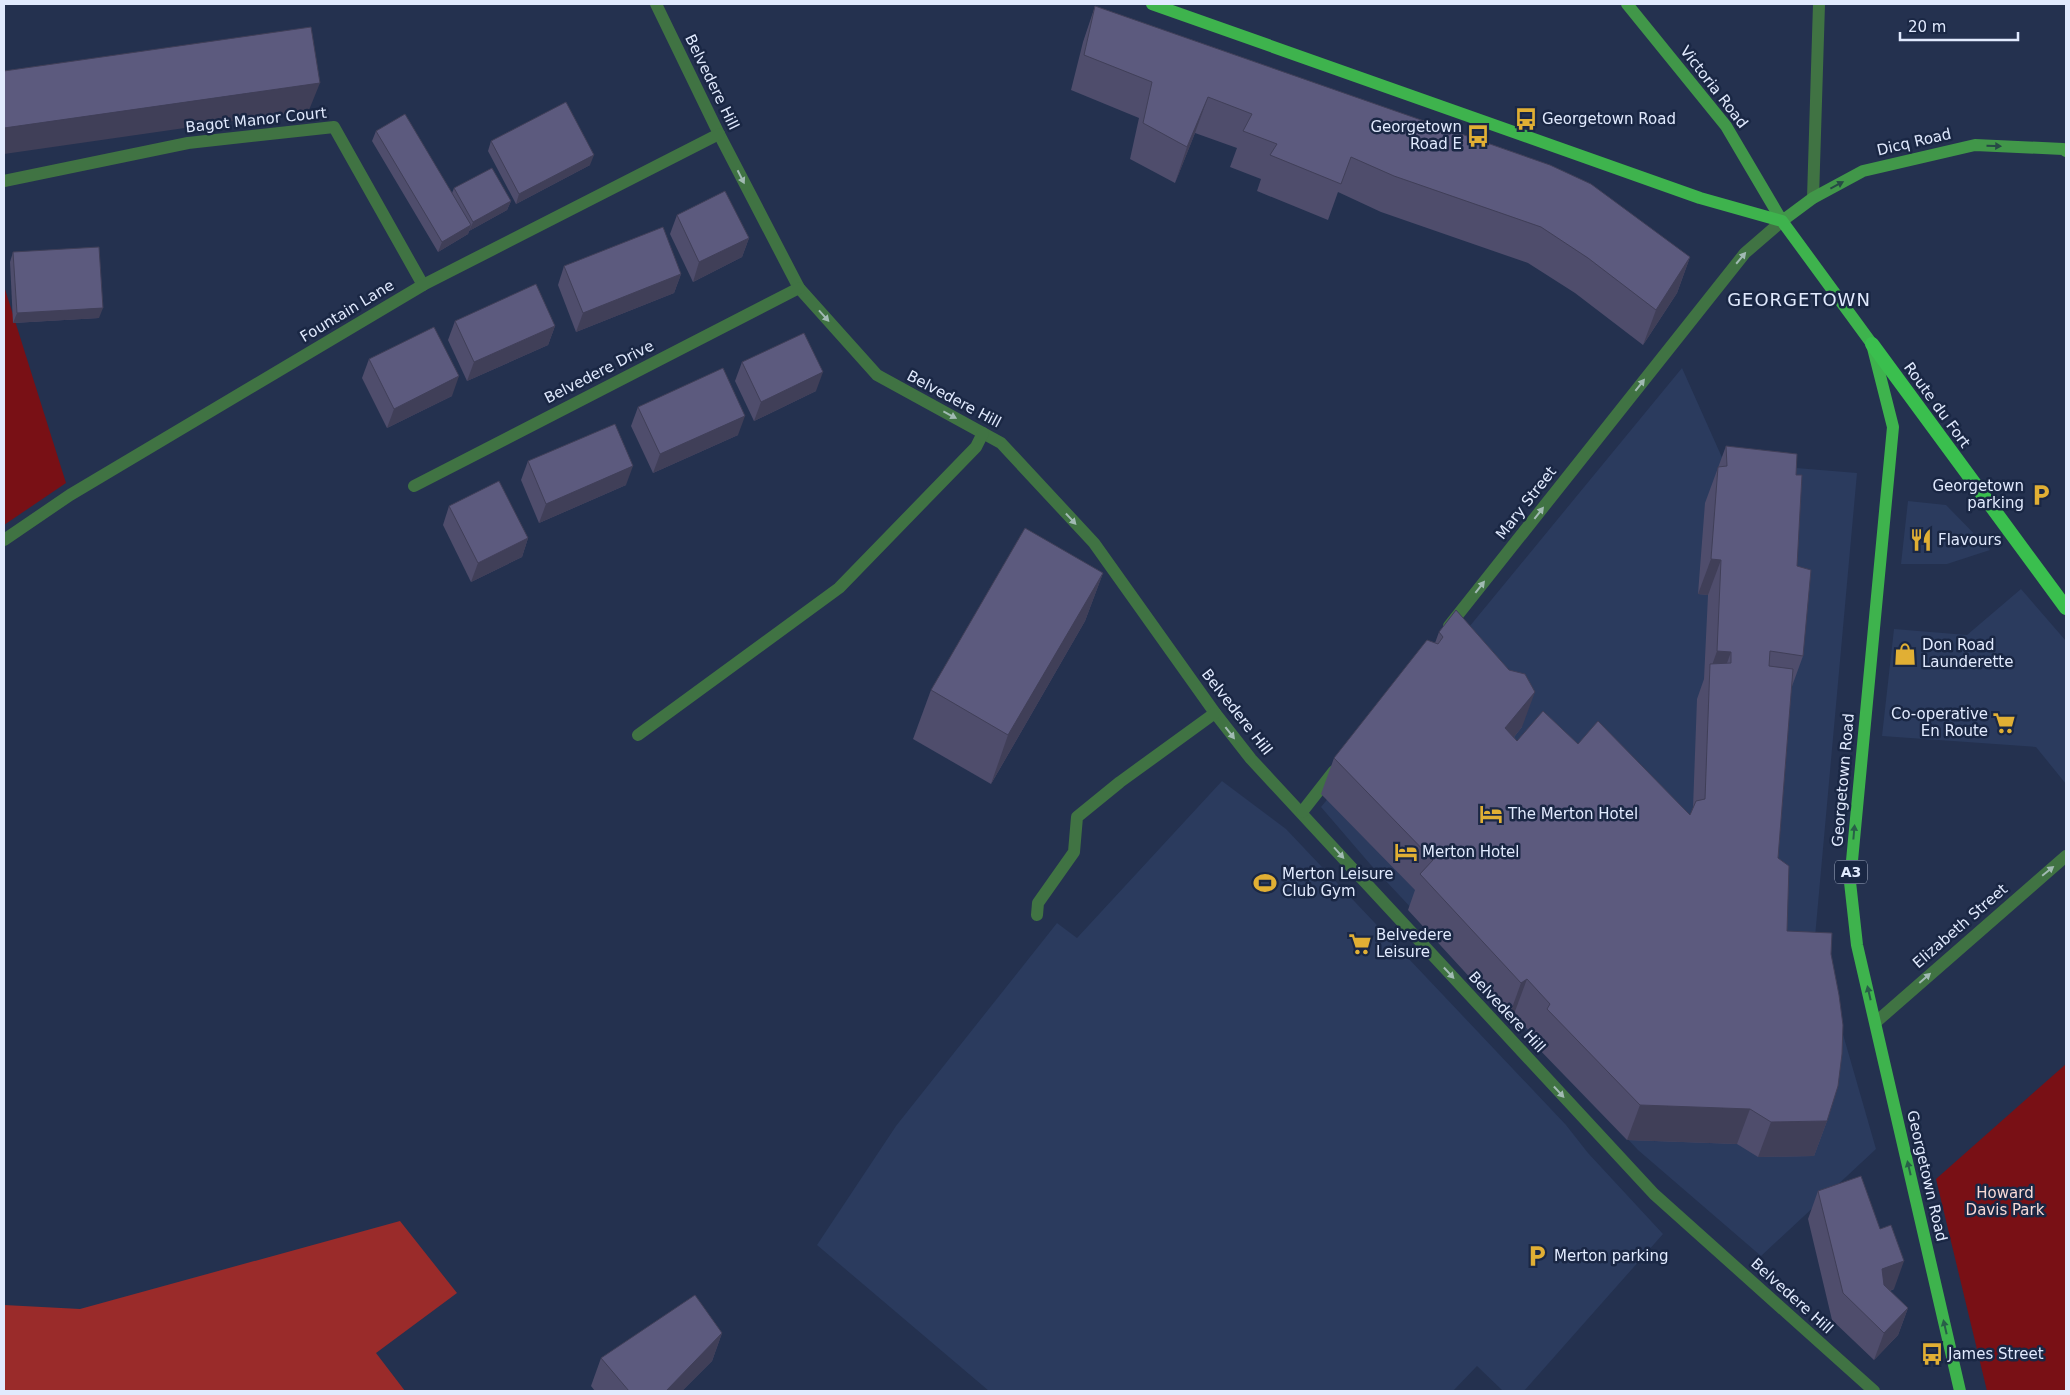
<svg xmlns="http://www.w3.org/2000/svg" width="2070" height="1395" viewBox="0 0 2070 1395" font-family="'DejaVu Sans',sans-serif">
<rect width="100%" height="100%" fill="#24314f"/>
<!-- built -->
<g fill="#2b3b5e">
<polygon points="1682,368 1724,462 1857,473 1815,937 1876,1149 1761,1256 1638,1150 1370,864 1321,807"/>
<polygon points="1908,501 1946,505 1990,550 1947,564 1901,564"/>
<polygon points="2021,589 2066,641 2066,784 2036,747 1882,736 1894,629 1967,635"/>
<polygon points="1222,781 1286,829 1566,1125 1588,1153 1663,1234 1524,1391 1503,1391 1477,1366 1453,1391 989,1391 817,1245 896,1126 1057,923 1077,938"/>
</g>
<!-- green -->
<g fill="#791015">
<polygon points="4,286 66,483 4,525"/>
<polygon points="2066,1064 2066,1391 1987,1391 1936,1179"/>
</g>
<!-- forest -->
<polygon fill="#9a2b2a" points="400,1221 457,1293 376,1353 405,1391 4,1391 4,1305 80,1309"/>
<g fill="none" stroke-linecap="round" stroke-linejoin="round">
<!-- minor -->
<g stroke="#407343" stroke-width="12">
<polyline points="656,4 719,134 799,288 877,375 1001,443 1094,543 1215,713 1251,759 1654,1194 1874,1391"/>
<polyline points="4,181 188,143 334,127 423,285"/>
<polyline points="1813,198 1819,4"/>
<polyline points="414,486 799,288"/>
<polyline points="4,540 70,495 423,285 719,134"/>
<polyline points="1449,626 1745,253 1782,221"/>
<polyline points="638,735 839,588 976,447 983,433"/>
<polyline points="1302,812 1334,771"/>
<polyline points="1037,915 1038,903 1074,852 1077,817 1120,782 1215,713"/>
<polyline points="1876,1022 2066,856"/>
</g>
<!-- secondary -->
<polyline stroke="#419749" stroke-width="12" points="1627,4 1726,126 1782,221 1813,198 1863,171 1975,145 2063,149 2066,151"/>
<!-- primary -->
<polyline stroke="#3eb34d" stroke-width="12" points="1152,4 1700,198 1782,221 1872,344 1893,427 1850,882 1857,945 1960,1391"/>
<!-- trunk -->
<polyline stroke="#3abf4e" stroke-width="14" points="1872,344 2066,608"/>
</g>
<!-- wall -->
<g fill="#4f4d6c">
<polygon points="1095,6 1690,257 1677,293 1643,345 1575,293 1528,263 1381,212 1338,192 1328,220 1257,191 1261,179 1230,167 1237,148 1195,133 1175,183 1130,159 1139,118 1071,90 1083,42"/>
<polygon points="376,131 452,193 454,188 511,201 507,210 469,231 468,234 438,252 372,141"/>
<polygon points="491,141 590,165 516,204 488,151"/>
<polygon points="677,215 749,238 742,257 693,282 670,234"/>
<polygon points="13,252 99,318 13,323 10,262"/>
<polygon points="564,266 681,274 674,293 576,332 558,285"/>
<polygon points="455,321 555,326 548,345 467,381 448,340"/>
<polygon points="369,359 452,396 387,428 362,378"/>
<polygon points="742,362 816,391 754,421 735,381"/>
<polygon points="638,407 738,435 653,473 631,426"/>
<polygon points="1726,446 1796,475 1797,566 1803,656 1791,689 1778,858 1787,931 1831,954 1827,1121 1814,1156 1758,1157 1737,1144 1627,1140 1534,1044 1536,1039 1514,1014 1508,1019 1408,910 1415,890 1321,794 1334,758 1435,643 1439,632 1522,727 1514,737 1517,741 1578,744 1690,815 1693,808 1697,699 1704,679 1708,595 1698,594 1705,503"/>
<polygon points="528,461 626,485 539,523 521,480"/>
<polygon points="449,506 528,538 522,557 471,582 443,525"/>
<polygon points="1103,573 1085,621 991,784 913,739 931,690"/>
<polygon points="1818,1191 1894,1289 1890,1291 1908,1308 1898,1335 1874,1360 1832,1320 1808,1219"/>
<polygon points="722,1333 712,1361 682,1391 595,1391 591,1386 601,1358"/>
</g>
<!-- shaded-wall -->
<g fill="#403f58">
<polygon points="320,83 309,110 4,154 4,128"/>
<polygon points="1208,97 1195,133 1175,183 1187,147"/>
<polygon points="594,155 590,165 516,204 519,194"/>
<polygon points="511,201 507,210 469,231 473,222"/>
<polygon points="471,225 468,234 438,252 442,242"/>
<polygon points="749,238 742,257 693,282 699,262"/>
<polygon points="1690,257 1677,293 1643,345 1656,310"/>
<polygon points="681,274 674,293 576,332 583,313"/>
<polygon points="103,308 99,318 13,323 17,313"/>
<polygon points="555,326 548,345 467,381 474,362"/>
<polygon points="823,372 816,391 754,421 761,402"/>
<polygon points="459,376 452,396 387,428 394,409"/>
<polygon points="745,416 738,435 653,473 660,454"/>
<polygon points="633,466 626,485 539,523 546,504"/>
<polygon points="528,538 522,557 471,582 478,563"/>
<polygon points="1711,559 1721,560 1708,595 1698,594"/>
<polygon points="1103,573 1085,621 991,784 1008,735"/>
<polygon points="1717,651 1731,652 1718,688 1710,671"/>
<polygon points="1535,692 1522,727 1492,764 1505,728"/>
<polygon points="1527,979 1514,1014 1508,1019 1521,983"/>
<polygon points="1640,1105 1750,1109 1737,1144 1627,1140"/>
<polygon points="1827,1121 1814,1156 1758,1157 1771,1122"/>
<polygon points="1904,1261 1894,1289 1872,1297 1882,1269"/>
<polygon points="1908,1308 1898,1335 1874,1360 1884,1333"/>
<polygon points="722,1333 712,1361 682,1391 665,1391"/>
</g>
<!-- building -->
<g fill="#5c5a7e" stroke="#403f58">
<polygon points="1095,6 1550,165 1591,184 1690,257 1656,310 1588,258 1541,227 1394,176 1351,157 1341,184 1270,155 1277,144 1243,131 1252,114 1208,97 1187,147 1143,123 1152,82 1084,55"/>
<polygon points="311,27 320,83 4,128 4,71"/>
<polygon points="566,102 594,155 519,194 491,141"/>
<polygon points="405,114 471,225 442,242 376,131"/>
<polygon points="492,168 511,201 473,222 454,188"/>
<polygon points="725,191 749,238 699,262 677,215"/>
<polygon points="663,227 681,274 583,313 564,266"/>
<polygon points="99,247 103,308 17,313 13,252"/>
<polygon points="536,284 555,326 474,362 455,321"/>
<polygon points="434,327 459,376 394,409 369,359"/>
<polygon points="804,333 823,372 761,402 742,362"/>
<polygon points="723,368 745,416 660,454 638,407"/>
<polygon points="615,424 633,466 546,504 528,461"/>
<polygon points="1726,446 1797,454 1796,475 1802,475 1797,566 1811,570 1803,656 1770,651 1769,666 1793,669 1778,858 1789,866 1787,931 1832,933 1831,954 1839,995 1843,1025 1842,1054 1838,1086 1827,1121 1771,1122 1750,1109 1640,1105 1547,1009 1550,1004 1527,979 1521,983 1420,874 1433,860 1334,758 1427,640 1438,644 1443,637 1439,632 1456,610 1509,670 1525,674 1535,692 1505,728 1517,741 1543,711 1578,744 1598,721 1690,815 1696,801 1705,799 1710,664 1731,663 1731,652 1717,651 1721,560 1711,559 1718,467 1727,466"/>
<polygon points="499,481 528,538 478,563 449,506"/>
<polygon points="1025,528 1103,573 1008,735 931,690"/>
<polygon points="1861,1176 1880,1229 1891,1225 1904,1261 1882,1269 1884,1285 1908,1308 1884,1333 1843,1293 1818,1191"/>
<polygon points="695,1295 722,1333 666,1391 669,1391 629,1391 601,1358"/>
</g>
<!-- one-way arrows -->
<defs><path id="oneway-solid" d="M-6-.8H1V-3.2L6.5 0L1 3.2V.8H-6Z" transform="scale(1.25)"/></defs>
<g fill="#264946">
<use href="#oneway-solid" transform="translate(1994 146) rotate(2)"/>
<use href="#oneway-solid" transform="translate(1837 185) rotate(-28)"/>
</g>
<g fill="#a1bab3">
<use href="#oneway-solid" transform="translate(741 177) rotate(63)"/>
<use href="#oneway-solid" transform="translate(1741 258) rotate(-50)"/>
<use href="#oneway-solid" transform="translate(824 316) rotate(48)"/>
<use href="#oneway-solid" transform="translate(1640 385) rotate(-52)"/>
<use href="#oneway-solid" transform="translate(950 415) rotate(28)"/>
<use href="#oneway-solid" transform="translate(1539 513) rotate(-52)"/>
<use href="#oneway-solid" transform="translate(1071 519) rotate(47)"/>
<use href="#oneway-solid" transform="translate(1480 587) rotate(-52)"/>
<use href="#oneway-solid" transform="translate(1230 733) rotate(52)"/>
<use href="#oneway-solid" transform="translate(1339 853) rotate(48)"/>
<use href="#oneway-solid" transform="translate(2048 871) rotate(-39)"/>
<use href="#oneway-solid" transform="translate(1449 973) rotate(47)"/>
<use href="#oneway-solid" transform="translate(1925 978) rotate(-41)"/>
<use href="#oneway-solid" transform="translate(1559 1092) rotate(47)"/>
</g>
<g fill="#285f48">
<use href="#oneway-solid" transform="translate(1854 832) rotate(-85)"/>
<use href="#oneway-solid" transform="translate(1869 993) rotate(-103)"/>
<use href="#oneway-solid" transform="translate(1909 1168) rotate(-103)"/>
<use href="#oneway-solid" transform="translate(1945 1327) rotate(-103)"/>
</g>
<!-- icons -->
<defs>
<symbol id="bus-bare" viewBox="-9 -9 18 18"><path d="M-5-6H5V4H4V6H2V4H-2V6H-4V4H-5ZM-3.5-4V0h7V-4ZM-3.5 1.2v1.5H-2V1.2ZM2 1.2v1.5H3.5V1.2Z" fill="#e1af34" stroke="#1a2744" stroke-width="2.5" paint-order="stroke"/></symbol>
<symbol id="parking-bare" viewBox="-9 -9 18 18"><path d="M-3.5-5.5H1a3.5 3.5 0 0 1 0 7H-1V5.5H-3.5ZM-1-3.4V-.6H.8a1.4 1.4 0 0 0 0-2.8Z" fill="#e1af34" stroke="#1a2744" stroke-width="2.5" paint-order="stroke"/></symbol>
<symbol id="restaurant-bare" viewBox="-9 -9 18 18"><path d="M-5-6h1v4h1v-4h1v4h1v-4h1v5L-1.5 .5V6h-2V.5L-5-1ZM5-6V6H3V1.5H1.5Q1.5-4 5-6Z" fill="#e1af34" stroke="#1a2744" stroke-width="2.5" paint-order="stroke"/></symbol>
<symbol id="shop-bare" viewBox="-9 -9 18 18"><path d="M-5-2.5h2.3a2.7 3.5 0 0 1 5.4 0H5L5.5 6h-11ZM-1.5-2.5h3a1.5 2.3 0 0 0-3 0Z" fill="#e1af34" stroke="#1a2744" stroke-width="2.5" paint-order="stroke"/></symbol>
<symbol id="supermarket-bare" viewBox="-9 -9 18 18"><path d="M-6-5.5h2.5l.6 2H6L4.5 2H-2.5L-4.4-4H-6ZM-1.5 3.2a1.3 1.3 0 1 0 .1 0ZM3 3.2a1.3 1.3 0 1 0 .1 0Z" fill="#e1af34" stroke="#1a2744" stroke-width="2.5" paint-order="stroke"/></symbol>
<symbol id="hotel-bare" viewBox="-9 -9 18 18"><path d="M-6-4.5h1.5V1H6V5H4.5V3h-9V5H-6ZM-4 0a1.8 1.8 0 1 1 3.6 0ZM.5 0V-2.5h3Q6-2.5 6 0Z" fill="#e1af34" stroke="#1a2744" stroke-width="2.5" paint-order="stroke"/></symbol>
<symbol id="stadium-bare" viewBox="-9 -9 18 18"><path d="M0-5a6.5 5 0 1 0 0 10a6.5 5 0 1 0 0-10ZM-3.5-1.8h7v3.6h-7Z" fill="#e1af34" stroke="#1a2744" stroke-width="2.5" paint-order="stroke"/></symbol>
</defs>
<g fill-rule="evenodd">
<use href="#bus-bare" x="1510" y="103" width="32" height="32"/>
<use href="#bus-bare" x="1462" y="120" width="32" height="32"/>
<use href="#parking-bare" x="2025" y="479" width="32" height="32"/>
<use href="#restaurant-bare" x="1905" y="524" width="32" height="32"/>
<use href="#shop-bare" x="1889" y="638" width="32" height="32"/>
<use href="#supermarket-bare" x="1988" y="707" width="32" height="32"/>
<use href="#hotel-bare" x="1475" y="798" width="32" height="32"/>
<use href="#hotel-bare" x="1390" y="836" width="32" height="32"/>
<use href="#stadium-bare" x="1249" y="867" width="32" height="32"/>
<use href="#supermarket-bare" x="1344" y="928" width="32" height="32"/>
<use href="#parking-bare" x="1521" y="1240" width="32" height="32"/>
<use href="#bus-bare" x="1916" y="1338" width="32" height="32"/>
</g>
<g text-anchor="middle" stroke-width="5" stroke-linejoin="round" paint-order="stroke">
<!-- shield labels -->
<rect fill="#1a2744" stroke="#a5b0c6" stroke-width="1" x="1835" y="860.5" width="32" height="23" rx="4"/>
<g font-size="14" font-weight="bold" fill="#e1eafe">
<text x="1851" y="877">A3</text>
</g>
<!-- street labels -->
<g font-size="15" fill="#e1eafe" stroke="#1a2744">
<text transform="translate(712 82) rotate(64)" y="5">Belvedere Hill</text>
<text transform="translate(1714 87) rotate(52)" y="5">Victoria Road</text>
<text transform="translate(256 120) rotate(-6)" y="5">Bagot Manor Court</text>
<text transform="translate(1914 142) rotate(-13)" y="5">Dicq Road</text>
<text transform="translate(347 311) rotate(-31)" y="5">Fountain Lane</text>
<text transform="translate(599 372) rotate(-27)" y="5">Belvedere Drive</text>
<text transform="translate(954 399) rotate(28)" y="5">Belvedere Hill</text>
<text transform="translate(1937 405) rotate(54)" y="5">Route du Fort</text>
<text transform="translate(1526 503) rotate(-52)" y="5">Mary Street</text>
<text transform="translate(1237 712) rotate(52)" y="5">Belvedere Hill</text>
<text transform="translate(1843 780) rotate(-85)" y="5">Georgetown Road</text>
<text transform="translate(1960 926) rotate(-41)" y="5">Elizabeth Street</text>
<text transform="translate(1507 1012) rotate(47)" y="5">Belvedere Hill</text>
<text transform="translate(1927 1176) rotate(77)" y="5">Georgetown Road</text>
<text transform="translate(1792 1296) rotate(42)" y="5">Belvedere Hill</text>
</g>
<!-- poi labels -->
<g font-size="15" fill="#e1eafe" stroke="#1a2744" text-anchor="start">
<text x="1542" y="124">Georgetown Road</text>
<text x="1462" y="132" text-anchor="end">Georgetown<tspan x="1462" dy="17">Road E</tspan></text>
<text x="2024" y="491" text-anchor="end">Georgetown<tspan x="2024" dy="17">parking</tspan></text>
<text x="1938" y="545">Flavours</text>
<text x="1922" y="650">Don Road<tspan x="1922" dy="17">Launderette</tspan></text>
<text x="1988" y="719" text-anchor="end">Co-operative<tspan x="1988" dy="17">En Route</tspan></text>
<text x="1508" y="819">The Merton Hotel</text>
<text x="1422" y="857">Merton Hotel</text>
<text x="1282" y="879">Merton Leisure<tspan x="1282" dy="17">Club Gym</tspan></text>
<text x="1376" y="940">Belvedere<tspan x="1376" dy="17">Leisure</tspan></text>
<text x="1554" y="1261">Merton parking</text>
<text x="1948" y="1359">James Street</text>
</g>
<!-- park labels -->
<g font-size="15" fill="#f8d9d5" stroke="#1a2744">
<text x="2005" y="1198">Howard<tspan x="2005" dy="17">Davis Park</tspan></text>
</g>
<!-- quarter labels -->
<g font-size="18" letter-spacing="1" fill="#e1eafe" stroke="#1a2744">
<text x="1799" y="306">GEORGETOWN</text>
</g>
</g>
<!-- border -->
<rect width="2070" height="1395" fill="none" stroke="#e1eafe" stroke-width="10"/>
<!-- scale -->
<path d="M1900 32v8h118v-8" fill="none" stroke="#e1eafe" stroke-width="2.5"/>
<text x="1908" y="32" font-size="15" fill="#e1eafe" stroke="#1a2744" stroke-width="4" paint-order="stroke">20 m</text>
</svg>
